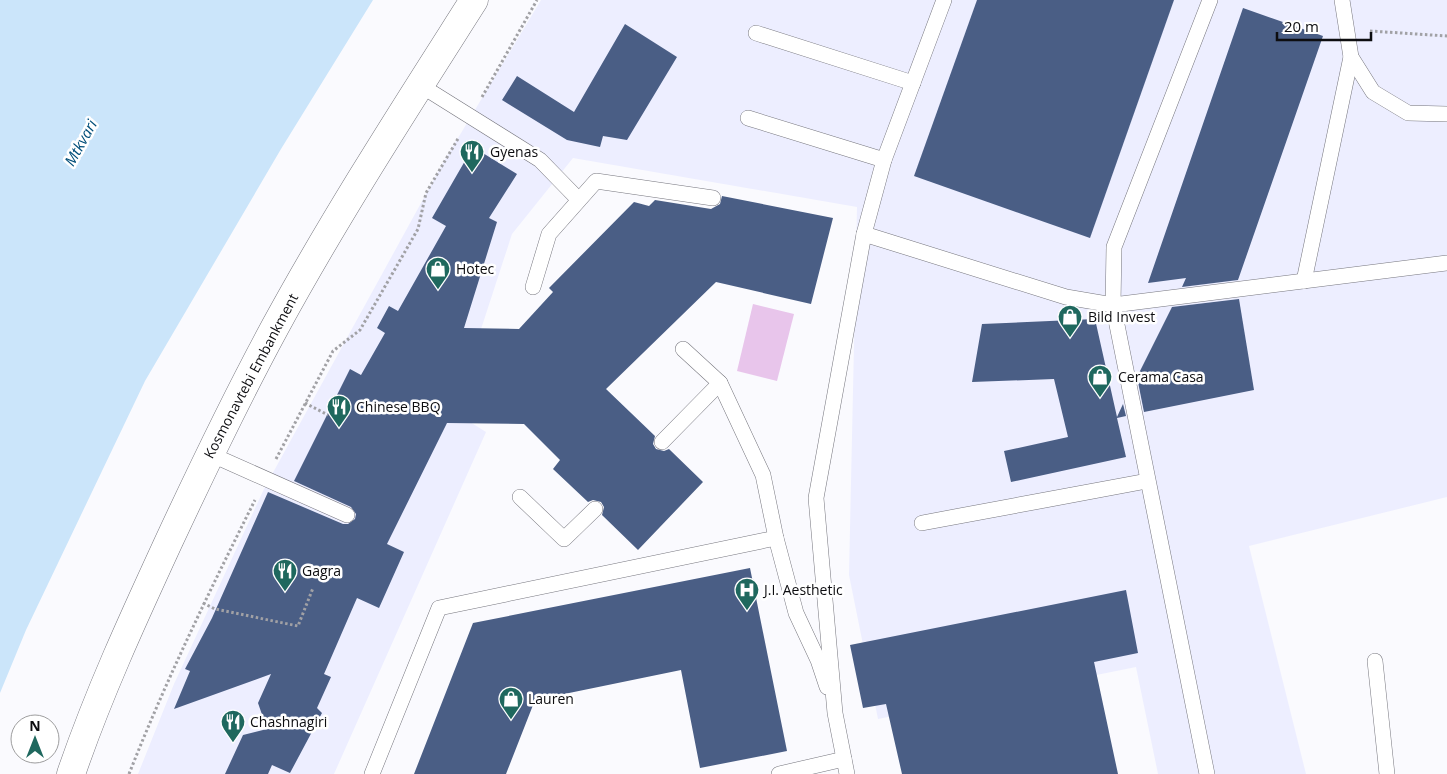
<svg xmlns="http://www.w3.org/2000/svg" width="1447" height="774" viewBox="0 0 1447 774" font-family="'Open Sans',sans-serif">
<rect width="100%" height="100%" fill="#fafafe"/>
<!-- built -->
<polygon fill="#edeeff" points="541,0 1447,0 1447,497 1249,546 1306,774 1158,774 1136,667 878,719 849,575 857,207 573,158 512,234 454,412 486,432 334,774 138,774 174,684 264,489 443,163"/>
<!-- green -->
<polygon fill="#e8c5eb" points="753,304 794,314 777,381 737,371"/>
<!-- water -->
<polygon fill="#cbe5fa" points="0,0 373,0 281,149 145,381 26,630 0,693"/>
<!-- building -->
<g fill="#4a5e85">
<polygon points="977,0 1174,0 1090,238 914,176"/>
<polygon points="1243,8 1323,36 1238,280 1182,287 1186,278 1148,283"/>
<polygon points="625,24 677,57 627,140 603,136 600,147 567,140 502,100 517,76 574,112"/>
<polygon points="473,147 517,174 489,218 497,222 464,328 519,329 553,292 549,288 634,202 649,206 655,200 711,209 720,204 722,196 833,218 811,304 716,282 606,389 655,436 653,444 656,449 664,451 669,449 703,482 638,550 602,515 604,507 601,502 593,500 588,502 553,469 560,460 524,424 447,423 387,544 404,552 379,608 357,598 324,674 331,677 317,708 322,713 290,773 272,765 268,774 225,774 243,735 267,729 258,703 271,674 174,709 190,671 185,669 212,618 268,492 343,524 348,524 355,519 356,514 351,507 294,481 350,369 361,375 385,333 377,328 389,306 398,311 446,226 432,218"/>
<polygon points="1239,299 1254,390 1144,412 1137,377 1172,307"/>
<polygon points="1095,319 1117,417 1123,404 1126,416 1117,418 1126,457 1011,482 1004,451 1068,437 1054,379 972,382 982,324"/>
<polygon points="750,568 787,751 700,768 681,670 535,700 506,774 414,774 473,623"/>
<polygon points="1126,590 1138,653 1094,662 1118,774 902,774 886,704 863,708 850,645"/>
</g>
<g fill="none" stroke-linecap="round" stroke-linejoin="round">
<defs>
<g id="service">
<polyline points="1342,0 1351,57 1373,92 1408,113 1447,114"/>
<polyline points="756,33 913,83"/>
<polyline points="420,85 540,160 578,199"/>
<polyline points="748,118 884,160"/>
<polyline points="864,234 1066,297 1113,305 1447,263"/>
<polyline points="1304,281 1351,57"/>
<polyline points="533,287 549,234 596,181 713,198"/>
<polyline points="683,349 720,383 763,475 776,538 796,613 818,660 827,687"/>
<polyline points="662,442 720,383"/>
<polyline points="210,454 347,515"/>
<polyline points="520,497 564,539 595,509"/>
<polyline points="922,523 1147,481"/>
<polyline points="1375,661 1387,774"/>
<polyline points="372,774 439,608 776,538"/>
<polyline points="779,774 844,759"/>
<polyline points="847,774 835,713 816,498 864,234 884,160 944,0"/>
<polyline points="1207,774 1113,305 1114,247 1210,0"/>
</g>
<path id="primary" d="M71,774C98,695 133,619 168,543C202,470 237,397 275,327C336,215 406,107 474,0"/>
</defs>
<!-- service casing -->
<use href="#service" stroke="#76767e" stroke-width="16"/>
<!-- primary casing -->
<use href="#primary" stroke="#76767e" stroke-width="29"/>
<!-- path -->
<g stroke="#a1a1a5" stroke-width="3" stroke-dasharray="2.5 2.5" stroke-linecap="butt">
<polyline points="1370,31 1447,36"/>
<polyline points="482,97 537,0"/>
<polyline points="305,403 328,415"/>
<polyline points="276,459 333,351 360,330 418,229 426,193 459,137"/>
<polyline points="203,603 215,609 298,626 313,588"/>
<path d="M129,774C166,680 210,590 255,500"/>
</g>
<!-- service -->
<use href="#service" stroke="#fff" stroke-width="15"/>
<!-- primary -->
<use href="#primary" stroke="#fff" stroke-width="28"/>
</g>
<!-- icons -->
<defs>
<symbol id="restaurant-pin" viewBox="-11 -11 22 30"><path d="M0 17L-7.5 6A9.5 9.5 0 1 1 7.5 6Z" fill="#1f685e" stroke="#fff"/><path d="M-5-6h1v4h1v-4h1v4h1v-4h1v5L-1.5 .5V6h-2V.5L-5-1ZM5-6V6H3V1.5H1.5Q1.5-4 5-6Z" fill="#fff"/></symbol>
<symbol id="shop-pin" viewBox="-11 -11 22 30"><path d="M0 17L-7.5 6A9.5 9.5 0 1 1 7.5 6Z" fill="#1f685e" stroke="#fff"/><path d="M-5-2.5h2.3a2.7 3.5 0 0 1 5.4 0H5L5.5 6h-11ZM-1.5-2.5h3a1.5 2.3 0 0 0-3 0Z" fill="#fff"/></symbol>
<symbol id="hospital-pin" viewBox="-11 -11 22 30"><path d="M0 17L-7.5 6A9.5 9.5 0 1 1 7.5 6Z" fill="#1f685e" stroke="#fff"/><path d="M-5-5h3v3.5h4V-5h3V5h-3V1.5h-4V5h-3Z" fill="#fff"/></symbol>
</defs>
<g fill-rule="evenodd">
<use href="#restaurant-pin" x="458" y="138" width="28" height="38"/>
<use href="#shop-pin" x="424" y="255" width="28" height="38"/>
<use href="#shop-pin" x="1056" y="303" width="28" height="38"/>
<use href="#shop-pin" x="1086" y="363" width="28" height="38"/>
<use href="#restaurant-pin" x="325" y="393" width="28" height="38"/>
<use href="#restaurant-pin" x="271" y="557" width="28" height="38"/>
<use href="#hospital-pin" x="733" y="576" width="28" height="38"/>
<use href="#shop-pin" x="497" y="685" width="28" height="38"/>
<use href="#restaurant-pin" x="219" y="708" width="28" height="38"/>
</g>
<g text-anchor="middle" stroke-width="5" stroke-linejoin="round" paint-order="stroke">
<!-- poi labels -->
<g font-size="14" fill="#0d0d10" stroke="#fff" text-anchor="start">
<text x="490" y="157">Gyenas</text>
<text x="456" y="274">Hotec</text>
<text x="1088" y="322">Bild Invest</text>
<text x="1118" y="382">Cerama Casa</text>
<text x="356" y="412">Chinese BBQ</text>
<text x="302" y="576">Gagra</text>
<text x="764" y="595">J.I. Aesthetic</text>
<text x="528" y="704">Lauren</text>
<text x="250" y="727">Chashnagiri</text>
</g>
<!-- street labels -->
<g font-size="14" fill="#0d0d10" stroke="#fff">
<text transform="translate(251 376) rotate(-62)" y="5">Kosmonavtebi Embankment</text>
</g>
<!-- water labels -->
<g font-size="15" font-style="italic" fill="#014e79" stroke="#fff">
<text transform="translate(81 143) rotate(-61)" y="5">Mtkvari</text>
</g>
</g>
<!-- north arrow -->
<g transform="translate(35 739)"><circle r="24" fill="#ffffff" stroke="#9e9e9f"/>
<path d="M0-4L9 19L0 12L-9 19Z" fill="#1f685e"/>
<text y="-8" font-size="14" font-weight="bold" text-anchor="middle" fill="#0d0d10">N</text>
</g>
<!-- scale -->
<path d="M1277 32v8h94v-8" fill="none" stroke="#0d0d10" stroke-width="2.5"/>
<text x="1284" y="32" font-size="15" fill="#0d0d10" stroke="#ffffff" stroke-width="4" paint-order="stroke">20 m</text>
</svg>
